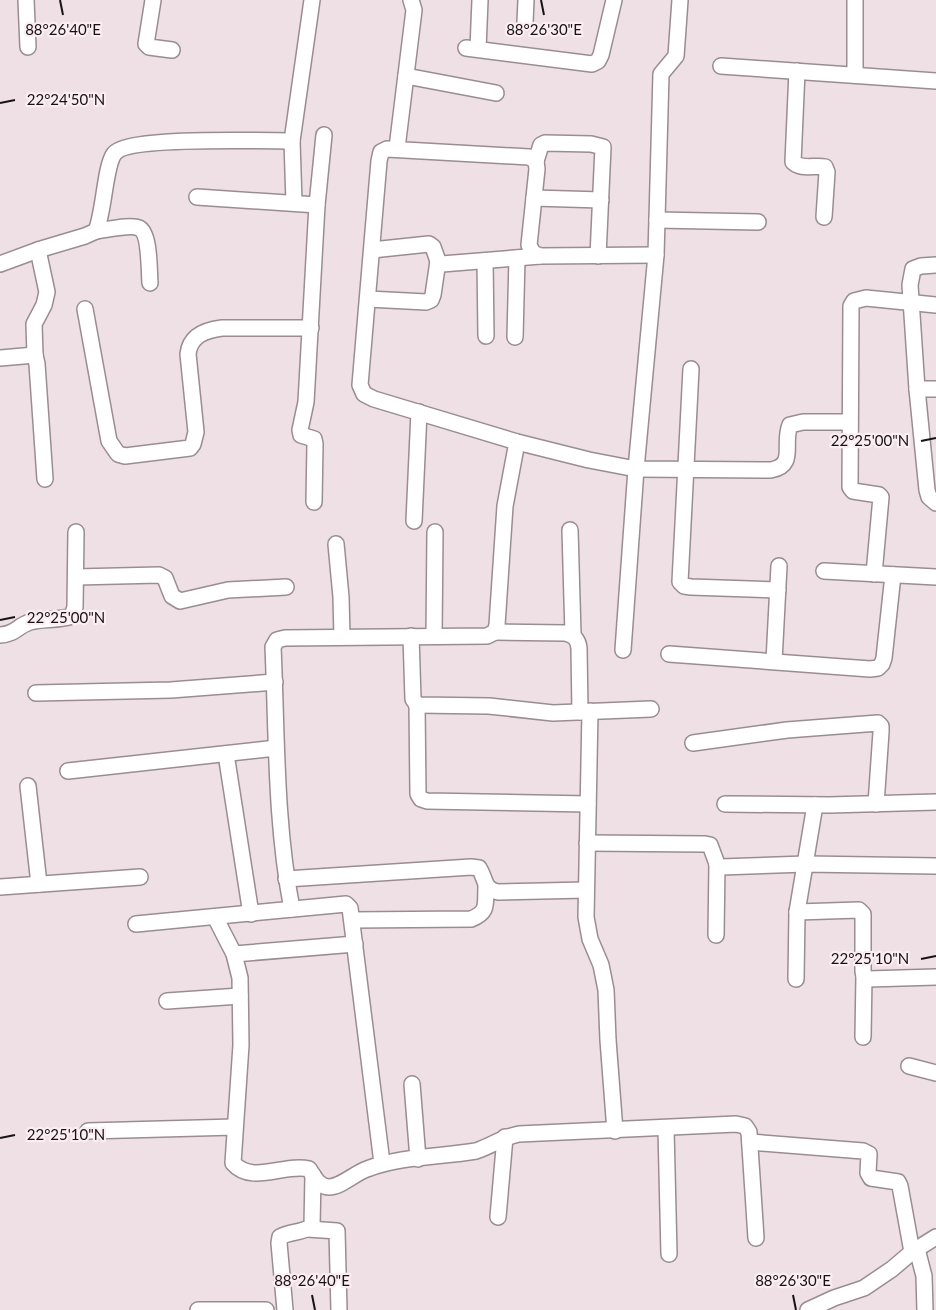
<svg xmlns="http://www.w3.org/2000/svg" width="936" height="1310" viewBox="0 0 936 1310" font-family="Lato,sans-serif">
<rect width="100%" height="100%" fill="#eee0e4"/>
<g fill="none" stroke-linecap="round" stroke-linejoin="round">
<defs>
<g id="minor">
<polyline points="26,0 28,47"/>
<polyline points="153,0 146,44 149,47 172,50"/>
<polyline points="525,22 526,0"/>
<polyline points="466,48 592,64 598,61 601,55 614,0"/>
<polyline points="478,49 480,0"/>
<polyline points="721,66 936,81"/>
<path d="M797,71L793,162C801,170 814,165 825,167L827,172L824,217"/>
<polyline points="855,75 855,0"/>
<polyline points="406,76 496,93"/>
<polyline points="397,148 414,10 411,0"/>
<polyline points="536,161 541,145 545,143 591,144 603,147 598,256"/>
<polyline points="197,197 317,205"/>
<polyline points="534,198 601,200"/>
<polyline points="294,203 292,141 312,0"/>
<polyline points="657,220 758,222"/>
<path d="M96,231C106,230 131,224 139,228C150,233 149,271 150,283"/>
<polyline points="38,250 47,292 44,305 34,324 35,355 37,364 45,479"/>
<polyline points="372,250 429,244 433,247 438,261 442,264 540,256"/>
<path d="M656,255L540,256L533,253L529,245L537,169L536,161L529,157L387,149L381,152L379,161L360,385L364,394L374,399L517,442L589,460L636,469L771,470C797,465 782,444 790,425L803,422H850"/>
<polyline points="485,261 486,336"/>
<path d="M0,264L38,250L85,236L96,231C104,212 105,166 114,154C126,136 265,141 292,141"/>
<polyline points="936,265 921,266 913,269 910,285 917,389 927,490 929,497 936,503"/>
<polyline points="368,299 426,302 431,300 433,295 438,261"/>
<path d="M85,309L109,441L118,454L125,456L190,448L193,444L196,432L188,354C190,336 205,330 222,328H311"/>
<polyline points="515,337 517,258"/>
<polyline points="0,358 35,355"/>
<polyline points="691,369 680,582 684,586 691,587 778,590"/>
<polyline points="917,389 936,389"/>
<polyline points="314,502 315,444 314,439 301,435 300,430 306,402 317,205 324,135"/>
<polyline points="414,521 419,412"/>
<polyline points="570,530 573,635"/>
<polyline points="336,544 341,597 342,637"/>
<polyline points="824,571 936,577"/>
<polyline points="874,574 881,497 879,495 853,491 850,487 851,306 854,301 866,298 936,305"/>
<polyline points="76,577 159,575 165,578 172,596 180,601 228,590 286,587"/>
<path d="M495,632L565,633C574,635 578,639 579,648L580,712"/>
<path d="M0,635C16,634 17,626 30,622C43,618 58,621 72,616L75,607L76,532"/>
<polyline points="411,636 413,699 417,705 489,706 553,713 651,709"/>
<polyline points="434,636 435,532"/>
<polyline points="623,650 636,469 656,255 661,74 676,56 680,0"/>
<polyline points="669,654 870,669 878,668 882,664 884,658 893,575"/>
<polyline points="774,661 779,566"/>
<polyline points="36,693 171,690 275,682"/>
<polyline points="417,705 418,794 421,799 427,801 588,804"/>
<polyline points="590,711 586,917 590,939 601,965 606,990 608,1040 615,1131"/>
<polyline points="693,743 787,730 878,723 881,726 881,732 876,804"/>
<polyline points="226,754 251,914"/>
<polyline points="68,771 276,748"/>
<polyline points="28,786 39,884"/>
<polyline points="725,804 829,805 936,802"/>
<polyline points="587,843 705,844 710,845 717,864 721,867 806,864 936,866"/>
<path d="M286,879L471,867L479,868C486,879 483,889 498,892L586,890"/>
<polyline points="0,887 140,877"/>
<path d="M292,909C275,822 277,735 273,647L277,640L285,638L487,636L495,632L497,625L505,506L517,442"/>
<polyline points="797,912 859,910 863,914 863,971 864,976 868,979 936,977"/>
<path d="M215,917L234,954L240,978L241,1045L233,1163C252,1185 285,1163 309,1169C314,1177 319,1187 329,1187C341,1187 355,1173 367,1169C401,1156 440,1157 476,1151C491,1146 503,1137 519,1134L736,1124L745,1126L749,1132L756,1238"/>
<path d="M352,920L471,919C489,912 485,904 486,887"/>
<polyline points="136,924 346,904 350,908 382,1163"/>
<polyline points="716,935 717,864"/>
<polyline points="234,954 355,944"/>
<polyline points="796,979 797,912 815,805"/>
<polyline points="167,1001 240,996"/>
<polyline points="863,1037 864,976"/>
<polyline points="909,1066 936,1073"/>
<polyline points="412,1084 418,1159"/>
<polyline points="666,1129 669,1254"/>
<polyline points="88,1131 235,1127"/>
<polyline points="750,1142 863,1151 869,1154 868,1173 871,1178 898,1182 900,1186 912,1252"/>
<polyline points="498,1217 505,1137"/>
<polyline points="308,1229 337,1231 339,1310"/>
<polyline points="917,1249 924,1276 925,1310"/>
<polyline points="198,1310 266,1310"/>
<path d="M285,1310L279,1243L280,1237C290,1231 304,1233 312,1226L313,1175"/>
<polyline points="808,1310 834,1298 864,1288 892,1269 912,1252 936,1237"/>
</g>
</defs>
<!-- minor casing -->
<use href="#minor" stroke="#9a8d91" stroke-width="18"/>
<!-- minor -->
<use href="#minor" stroke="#fff" stroke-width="15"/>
</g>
<!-- ticks -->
<path fill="none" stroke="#171213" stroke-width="2" d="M60,0L63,15M541,0L544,15M0,103L15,100M921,441L936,438M0,620L15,617M921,959L936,956M0,1138L15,1135M312,1295L315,1310M793,1295L796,1310"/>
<g font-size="15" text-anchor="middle" fill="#171213" stroke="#fbedf1" stroke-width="4.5" stroke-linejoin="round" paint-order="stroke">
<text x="63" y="35">88°26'40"E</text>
<text x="544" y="35">88°26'30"E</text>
<text x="66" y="105">22°24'50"N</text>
<text x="870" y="446">22°25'00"N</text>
<text x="66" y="623">22°25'00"N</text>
<text x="870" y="964">22°25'10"N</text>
<text x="66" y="1140">22°25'10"N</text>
<text x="312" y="1286">88°26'40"E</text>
<text x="793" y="1286">88°26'30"E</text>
</g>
</svg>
